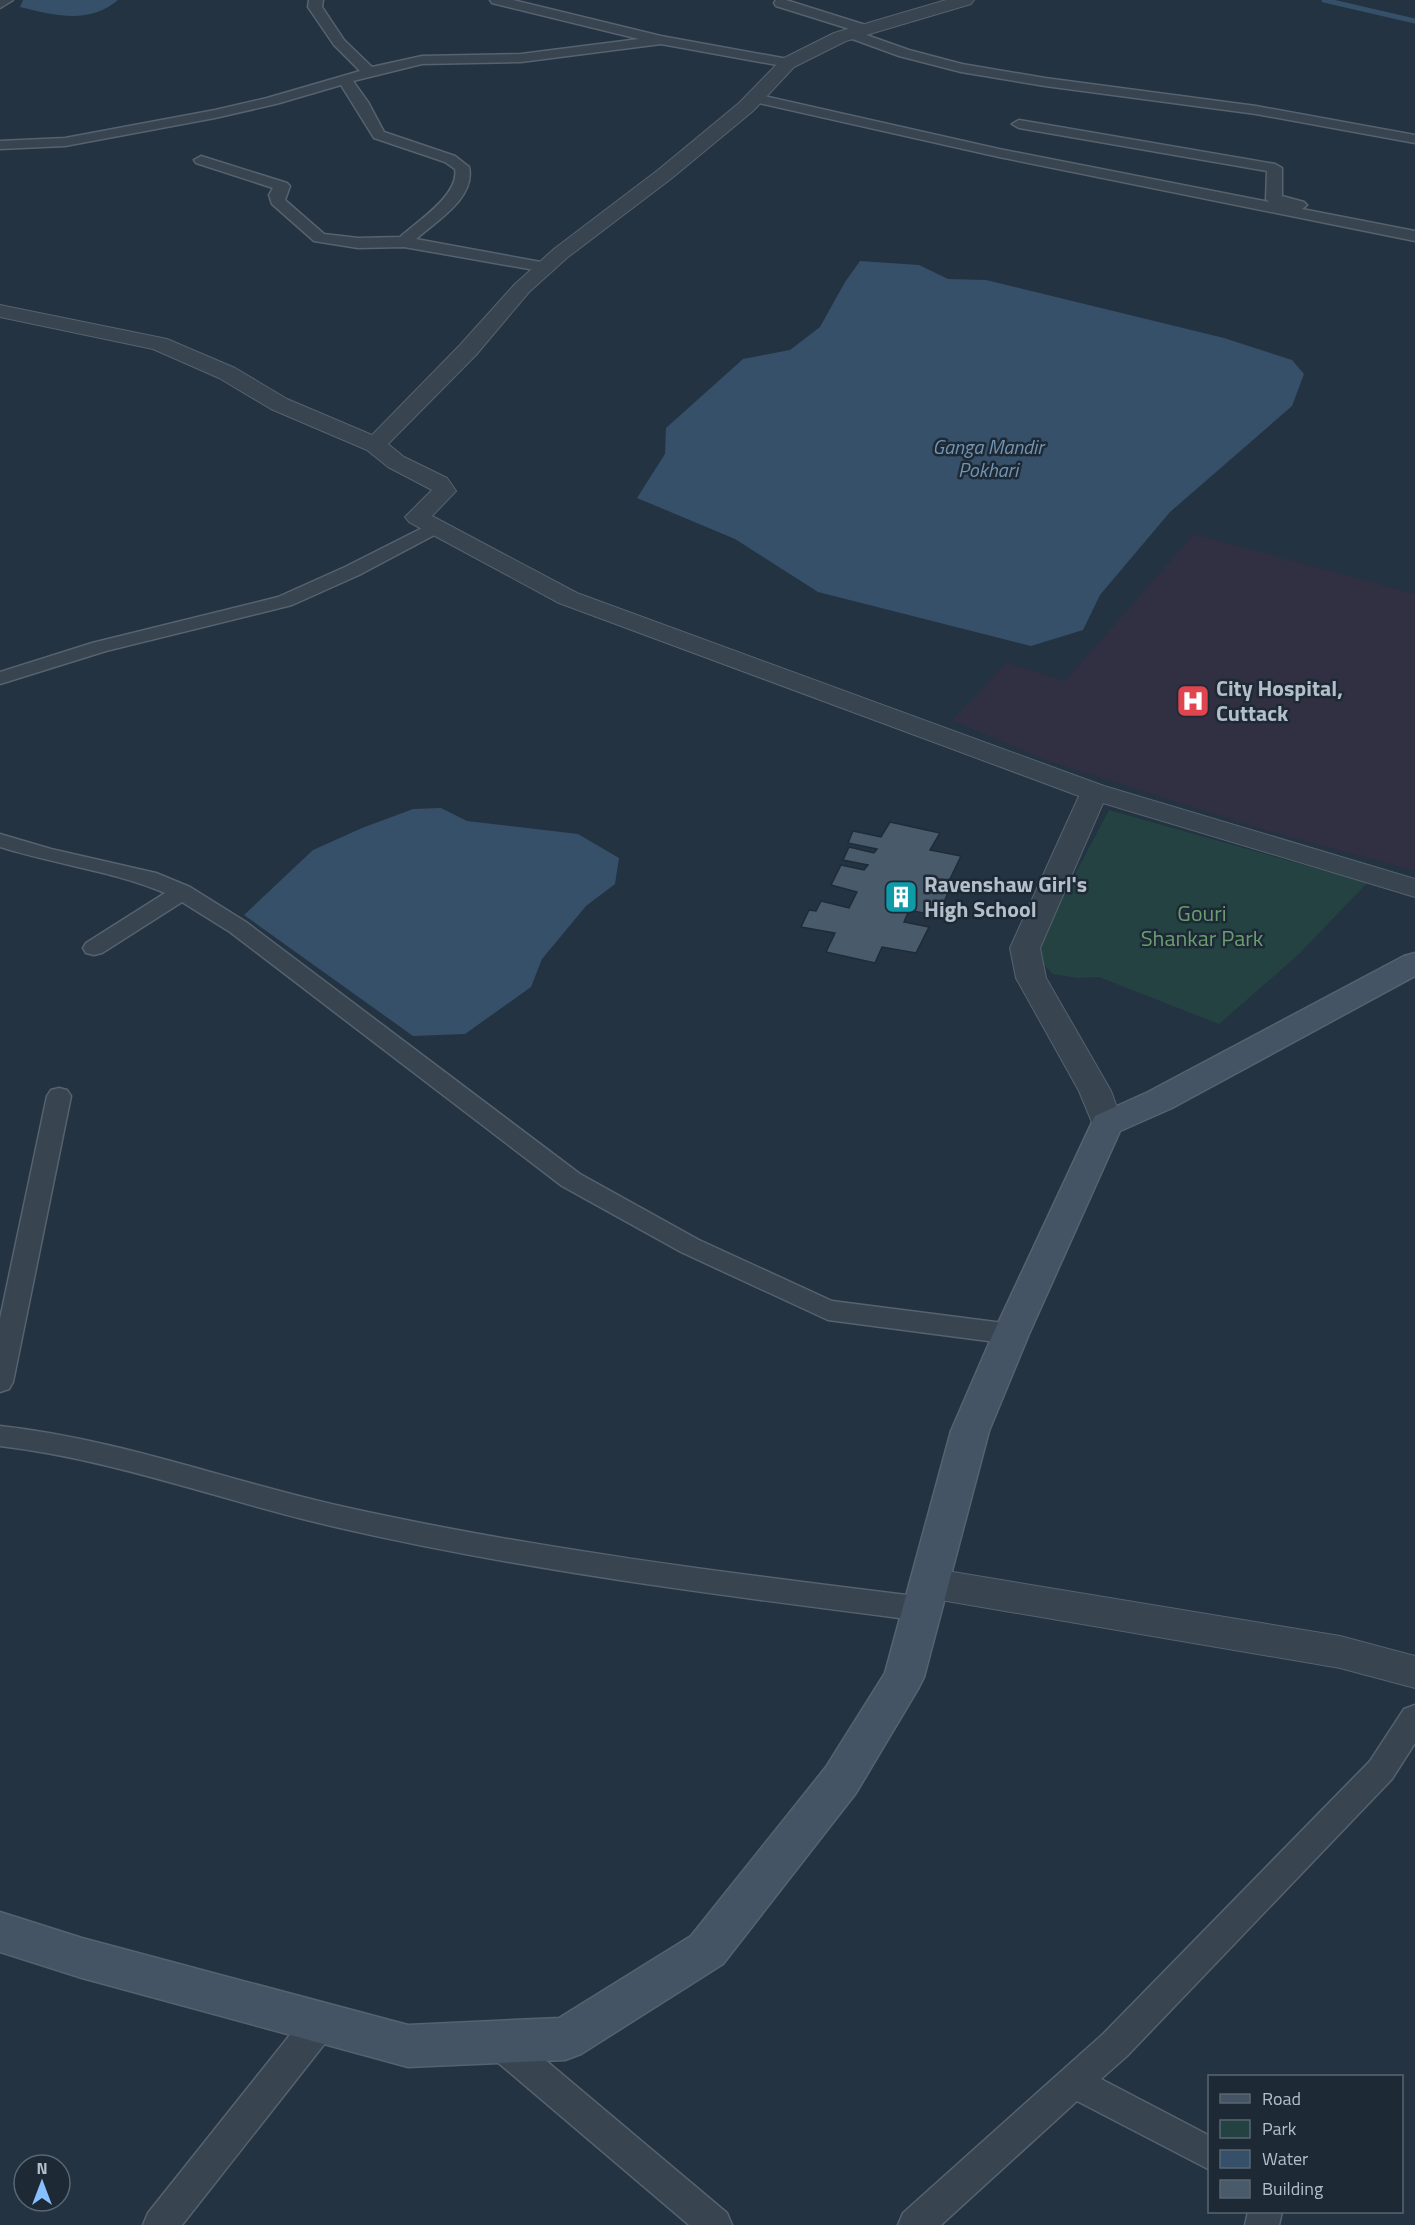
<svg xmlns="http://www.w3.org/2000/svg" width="1415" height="2225" viewBox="0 0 1415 2225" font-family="'Titillium Web',sans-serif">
<rect width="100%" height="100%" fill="#233341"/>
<!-- medical -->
<polygon fill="#313042" points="1194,534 1415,594 1415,871 1268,831 1045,760 952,720 1007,663 1065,681"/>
<!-- green -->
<polygon fill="#254242" points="1109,810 1367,883 1299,954 1219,1024 1099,977 1077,978 1053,974 1041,962 1035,950"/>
<!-- water -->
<g fill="#365069">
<path d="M23,0H118C89,25 53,15 20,7Z"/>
<polygon points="860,261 919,265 948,279 986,280 1224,338 1292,360 1304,374 1292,406 1170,512 1100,595 1083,630 1031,646 818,592 735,539 637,498 665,454 666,428 743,359 790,350 820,327 845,282"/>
<polygon points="441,808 467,821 578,834 619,858 615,884 586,906 542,959 531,987 465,1034 413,1036 244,915 313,850 362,828 413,809"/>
</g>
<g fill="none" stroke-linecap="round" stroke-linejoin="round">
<!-- stream -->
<polyline stroke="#365069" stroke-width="5" points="1324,0 1415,21"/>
</g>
<!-- building -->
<polygon fill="#495a6b" stroke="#1f2c38" stroke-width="1.5" points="890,822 940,833 930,850 961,856 949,881 929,877 926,885 950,888 938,916 909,910 904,922 929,927 916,953 882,947 875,963 826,952 835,933 801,927 809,910 816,911 821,901 849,908 857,892 831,885 841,865 864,870 868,865 843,860 849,847 874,853 877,849 848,843 853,831 881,837"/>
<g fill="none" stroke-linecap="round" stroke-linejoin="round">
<defs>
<g id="minor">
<polygon points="0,0 13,0 0,8"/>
<path d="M309,0H323L322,7L344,40L372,67L422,56L521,54L639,39L492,3L490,0H513L661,36L788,59L795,63L788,67L661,44L521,62L422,64L353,81L368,102L384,132L455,156L469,167C476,198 436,221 416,239L552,264L554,267L546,272L404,247L358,248L314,241L272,204L269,195L273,188L196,163L194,160L201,156L287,183L290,186L285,200L324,234L358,238L400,237C418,221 460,194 455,169L445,162L374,138L341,85L276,104L215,118L65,146L0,149V141L65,138L215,110L267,98L360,71L334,45L308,7Z"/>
<polygon points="776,0 786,0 872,27 874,30 872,33 858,32 909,50 962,64 1045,78 1256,106 1415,135 1415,143 1256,114 1045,86 961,72 899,56 847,37 845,34 847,31 856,31 776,6 774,3"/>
<polygon points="755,94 999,149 1269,202 1266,199 1267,171 1019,128 1012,124 1019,120 1275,164 1282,168 1282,196 1304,202 1307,205 1302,209 1415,231 1415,241 999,157 750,101 748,98"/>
<polygon points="436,521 442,523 445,527 442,531 359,575 292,605 106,651 0,684 0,672 92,643 278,597 345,567"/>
<path d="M0,834L51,849L156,873L190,887L246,922L580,1174L699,1240L832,1301L1011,1324L1020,1327L1024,1334L1020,1341L1011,1344L828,1320L681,1252L562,1186L230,932L182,902L102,953L94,955L86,953L83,948L86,943L165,893C113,871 54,864 0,847Z"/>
<polygon points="59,1088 67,1090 71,1096 13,1382 9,1389 0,1392 0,1319 47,1096 51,1090"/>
<path d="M0,1426C118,1439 225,1480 340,1506C532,1549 727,1573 923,1597L933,1601L937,1609L933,1617L923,1621C727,1596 532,1572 340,1528C225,1502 118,1460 0,1446Z"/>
<polygon points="1415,1705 1415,1743 1392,1779 1127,2056 1101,2079 1210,2136 1210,2170 1077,2101 941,2225 898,2225 903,2213 1103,2034 1370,1761 1404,1709"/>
<polygon points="321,2007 333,2011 337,2022 333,2033 182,2225 143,2225 148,2213 309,2011"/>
<polygon points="500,2028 512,2032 727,2213 732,2225 689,2225 488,2054 484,2043 488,2032"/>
<polygon points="1248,2212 1282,2212 1279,2225 1245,2225"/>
</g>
<g id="tertiary">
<polygon points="946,0 974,0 971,4 846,41 794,67 753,111 672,178 568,257 529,292 476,355 388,444 404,457 447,478 456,491 432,516 577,593 1104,786 1415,879 1415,897 1103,803 1040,948 1046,978 1111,1091 1123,1124 1118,1132 1107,1135 1096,1132 1079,1091 1016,978 1010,948 1079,796 559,603 409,522 405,517 432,490 388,467 367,450 271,409 219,378 153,349 0,317 0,305 167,339 235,368 287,399 372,435 460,345 515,284 554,249 658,170 739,103 782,59 834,33"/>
<polygon points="929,1568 1340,1636 1415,1656 1415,1688 1340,1668 929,1598 916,1594 910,1583 916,1572"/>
</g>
<polygon id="secondary" points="1415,953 1415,976 1172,1108 1120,1131 1029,1334 989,1431 924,1677 918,1689 856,1793 723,1964 581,2054 565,2060 408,2067 82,1978 0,1952 0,1912 82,1938 408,2025 559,2018 691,1936 826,1767 885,1673 951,1431 993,1334 1095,1116 1148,1092 1404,956"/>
</defs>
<!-- minor casing -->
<use href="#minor" stroke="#56626e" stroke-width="3"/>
<!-- tertiary casing -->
<use href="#tertiary" stroke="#56626e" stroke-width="2"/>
<!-- secondary casing -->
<use href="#secondary" stroke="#56626e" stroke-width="3"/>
<!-- minor -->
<use href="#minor" fill="#384551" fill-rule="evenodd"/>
<!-- tertiary -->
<use href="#tertiary" fill="#384551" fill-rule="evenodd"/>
<!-- secondary -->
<use href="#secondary" fill="#455464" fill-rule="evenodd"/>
</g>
<!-- icons -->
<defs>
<symbol id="hospital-square" viewBox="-11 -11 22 22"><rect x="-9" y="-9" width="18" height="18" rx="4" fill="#e0444e" stroke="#1d2a36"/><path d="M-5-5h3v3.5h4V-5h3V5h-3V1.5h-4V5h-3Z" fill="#fff"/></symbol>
<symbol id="building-square" viewBox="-11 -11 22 22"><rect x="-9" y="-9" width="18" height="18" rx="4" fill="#0f9aa8" stroke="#1d2a36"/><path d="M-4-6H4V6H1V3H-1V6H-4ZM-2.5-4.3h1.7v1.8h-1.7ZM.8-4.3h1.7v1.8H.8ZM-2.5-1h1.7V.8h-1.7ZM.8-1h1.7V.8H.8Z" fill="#fff"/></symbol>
</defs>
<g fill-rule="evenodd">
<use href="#hospital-square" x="1174" y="682" width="38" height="38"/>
<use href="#building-square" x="882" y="878" width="38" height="38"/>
</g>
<g text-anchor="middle" stroke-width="5" stroke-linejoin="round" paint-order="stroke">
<!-- far-water labels -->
<g font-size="20" font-style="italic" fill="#7293b1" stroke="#1d2a36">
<text x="988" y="454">Ganga Mandir<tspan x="988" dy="23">Pokhari</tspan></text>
</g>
<!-- poi labels -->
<g font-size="22" font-weight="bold" fill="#b4bfcb" stroke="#1d2a36" text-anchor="start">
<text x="1216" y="696">City Hospital,<tspan x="1216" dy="25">Cuttack</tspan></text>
<text x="924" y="892">Ravenshaw Girl's<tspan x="924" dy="25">High School</tspan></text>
</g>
<!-- park labels -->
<g font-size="22" fill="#6a9e71" stroke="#1d2a36">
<text x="1202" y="921">Gouri<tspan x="1202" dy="25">Shankar Park</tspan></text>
</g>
</g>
<!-- legend -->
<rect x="1208" y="2075" width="195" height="138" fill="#1d2a36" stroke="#596672" stroke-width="1.5"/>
<rect x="1220" y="2094" width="30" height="9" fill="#455464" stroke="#596672" stroke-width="1.5"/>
<text x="1262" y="2105" font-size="18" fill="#b4bfcb">Road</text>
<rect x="1220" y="2120" width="30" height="18" fill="#254242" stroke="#596672" stroke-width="1.5"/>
<text x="1262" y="2135" font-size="18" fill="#b4bfcb">Park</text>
<rect x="1220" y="2150" width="30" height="18" fill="#365069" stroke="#596672" stroke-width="1.5"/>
<text x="1262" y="2165" font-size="18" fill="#b4bfcb">Water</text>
<rect x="1220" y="2180" width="30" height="18" fill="#495a6b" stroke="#596672" stroke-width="1.5"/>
<text x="1262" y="2195" font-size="18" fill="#b4bfcb">Building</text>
<!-- north arrow -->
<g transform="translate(42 2183)"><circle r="28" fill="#1d2a36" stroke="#596672" stroke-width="1.5"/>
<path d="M0-4.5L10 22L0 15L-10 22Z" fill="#86c0ff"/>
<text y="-9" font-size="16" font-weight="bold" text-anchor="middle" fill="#b4bfcb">N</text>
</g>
</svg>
